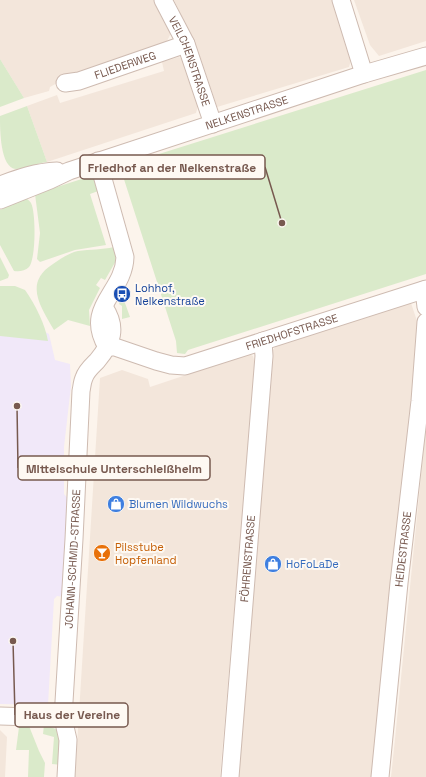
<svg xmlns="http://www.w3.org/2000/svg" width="426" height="777" viewBox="0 0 426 777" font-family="'Space Grotesk',sans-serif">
<rect width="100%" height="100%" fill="#fcf4ec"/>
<!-- residential -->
<g fill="#f3e6db">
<polygon points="0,0 156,0 171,31 170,35 167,41 161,45 77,72 50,87 49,91 24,98 0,59"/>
<polygon points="174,0 336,0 351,60 349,67 217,107 197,48"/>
<polygon points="354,0 426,0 426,41 379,56 370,45"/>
<polygon points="179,57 184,60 198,106 196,113 47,162 27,106 57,95 60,103 164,71 162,62"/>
<polygon points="411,303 419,327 375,777 237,777 272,351 276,346"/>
<polygon points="249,354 253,356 255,364 220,777 75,777 100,378 122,370 148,379 150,387"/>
<polygon points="426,425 426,777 391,777 395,739"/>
<polygon points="0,730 7,737 5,777 0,777"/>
</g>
<!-- education -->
<polygon fill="#f1e8f9" points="0,309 49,334 55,360 70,364 71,386 64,447 64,494 70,501 64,597 57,596 54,599 48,705 0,704"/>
<!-- green -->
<g fill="#daeaca">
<polygon points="0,59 24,98 0,107"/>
<polygon points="426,70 426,274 188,350 185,354 177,353 176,341 121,170 124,165"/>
<path d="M27,106L47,162C39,163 22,169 16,169C0,168 0,129 0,116Z"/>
<polygon points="91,176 97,180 101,190 90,194 106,245 75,250 40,262 37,259 40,233 35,194"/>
<path d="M26,198C28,200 30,201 31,203C36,212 36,259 29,267C25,271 19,272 14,271L0,245V210Z"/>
<path d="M114,247L117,259L105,280L101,278L96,285L100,288L89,310L90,326L68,320L54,330C41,307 23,283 53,264C60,259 69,253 78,251C90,249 102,250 114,247Z"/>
<polygon points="0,257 9,275 8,278 0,281"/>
<path d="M0,286H15L25,290C35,304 45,324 48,341L0,336Z"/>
<polygon points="120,301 125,303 130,317 122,319 122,306 119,304"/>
<polygon points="24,725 29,726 39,751 45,763 44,777 28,777 29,750 16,750 19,727"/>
<polygon points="44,725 59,730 62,765 52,764 54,737 43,734"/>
</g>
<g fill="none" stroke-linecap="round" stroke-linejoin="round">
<defs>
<g id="minor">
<path id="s1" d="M163,0L186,44L213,124"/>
<polyline points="341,0 364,74"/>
<path id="s2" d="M65,83L79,81L186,44"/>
<path d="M98,161L125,257C124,293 83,307 107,347"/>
<path d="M0,185C19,178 36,172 57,171"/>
<path id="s3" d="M0,200L50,180L69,171L364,74L426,56"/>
<polyline points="424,290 426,307"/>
<path id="s4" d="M107,347H115L156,361L171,365L185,366L426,289"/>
<polyline points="0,716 63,718"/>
<path id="s5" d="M66,777L68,740L63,718L74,539L81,391C82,387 82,382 84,378C86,371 92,366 97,361C112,343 118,328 104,307"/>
<path id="s6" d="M230,777L264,356L263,341"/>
<path id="s7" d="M380,777L399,583L420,401L426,322"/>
</g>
</defs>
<!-- minor casing -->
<use href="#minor" stroke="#cebbb1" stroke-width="19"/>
<!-- minor -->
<use href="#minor" stroke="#fff" stroke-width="17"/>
</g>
<!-- icons -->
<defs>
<symbol id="bus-disc" viewBox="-11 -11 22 22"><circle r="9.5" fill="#1a4fb4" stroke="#fef9f3"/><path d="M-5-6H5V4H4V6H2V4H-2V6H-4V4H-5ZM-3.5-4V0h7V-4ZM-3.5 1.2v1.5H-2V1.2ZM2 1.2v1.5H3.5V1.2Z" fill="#fff"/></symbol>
<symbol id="shop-disc" viewBox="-11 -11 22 22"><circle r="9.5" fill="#3f7fe0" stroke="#fef9f3"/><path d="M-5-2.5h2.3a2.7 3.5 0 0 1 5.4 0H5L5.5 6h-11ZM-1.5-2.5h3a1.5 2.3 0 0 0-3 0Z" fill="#fff"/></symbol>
<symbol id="bar-disc" viewBox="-11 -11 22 22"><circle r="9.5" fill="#e8710a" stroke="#fef9f3"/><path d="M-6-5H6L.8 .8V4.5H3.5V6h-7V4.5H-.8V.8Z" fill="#fff"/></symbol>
</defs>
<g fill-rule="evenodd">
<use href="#bus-disc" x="112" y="284" width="20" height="20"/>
<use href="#shop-disc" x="106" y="494" width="20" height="20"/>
<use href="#bar-disc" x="92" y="543" width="20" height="20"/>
<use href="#shop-disc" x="263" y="554" width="20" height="20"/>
</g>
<g text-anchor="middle" stroke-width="4" stroke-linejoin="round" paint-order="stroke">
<!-- street labels -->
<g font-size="11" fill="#77594f" stroke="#fef9f3">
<text dy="4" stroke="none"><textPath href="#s1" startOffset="67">VEILCHENSTRASSE</textPath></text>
<text dy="4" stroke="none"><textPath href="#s2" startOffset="63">FLIEDERWEG</textPath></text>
<text dy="4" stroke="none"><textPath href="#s3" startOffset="262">NELKENSTRASSE</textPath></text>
<text dy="4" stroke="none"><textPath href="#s4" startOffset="193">FRIEDHOFSTRASSE</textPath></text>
<text dy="4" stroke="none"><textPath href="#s7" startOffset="229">HEIDESTRASSE</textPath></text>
<text dy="4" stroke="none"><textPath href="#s5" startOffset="219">JOHANN-SCHMID-STRASSE</textPath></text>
<text dy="4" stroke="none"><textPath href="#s6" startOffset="219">FÖHRENSTRASSE</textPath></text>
</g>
<!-- transit labels -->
<g font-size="11" fill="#164399" stroke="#fef9f3" text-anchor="start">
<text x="135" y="292">Lohhof,<tspan x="135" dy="13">Nelkenstraße</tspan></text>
</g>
<!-- shop labels -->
<g font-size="11" fill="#366cbe" stroke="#fef9f3" text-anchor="start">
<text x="129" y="508">Blumen Wildwuchs</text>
<text x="286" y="568">HoFoLaDe</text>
</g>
<!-- food labels -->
<g font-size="11" fill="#c56008" stroke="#fef9f3" text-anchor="start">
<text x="115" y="551">Pilsstube<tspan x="115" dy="13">Hopfenland</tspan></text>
</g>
</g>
<!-- callouts -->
<path fill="none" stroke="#77594f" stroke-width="1.5" d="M282 223L265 167M17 406L18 468M13 641L15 715"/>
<g fill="#77594f" stroke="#fef9f3" stroke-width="1.5">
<circle cx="282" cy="223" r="4"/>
<circle cx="17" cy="406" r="4"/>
<circle cx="13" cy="641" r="4"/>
</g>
<g fill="#fef9f3" stroke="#77594f" stroke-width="1.5">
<rect x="80" y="155" width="185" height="24" rx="4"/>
<rect x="18" y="456" width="192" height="24" rx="4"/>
<rect x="15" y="703" width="113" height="24" rx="4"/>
</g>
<g font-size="12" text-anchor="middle" font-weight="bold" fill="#77594f">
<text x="172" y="172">Friedhof an der Nelkenstraße</text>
<text x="114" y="473">Mittelschule Unterschleißheim</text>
<text x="72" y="719">Haus der Vereine</text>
</g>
</svg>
